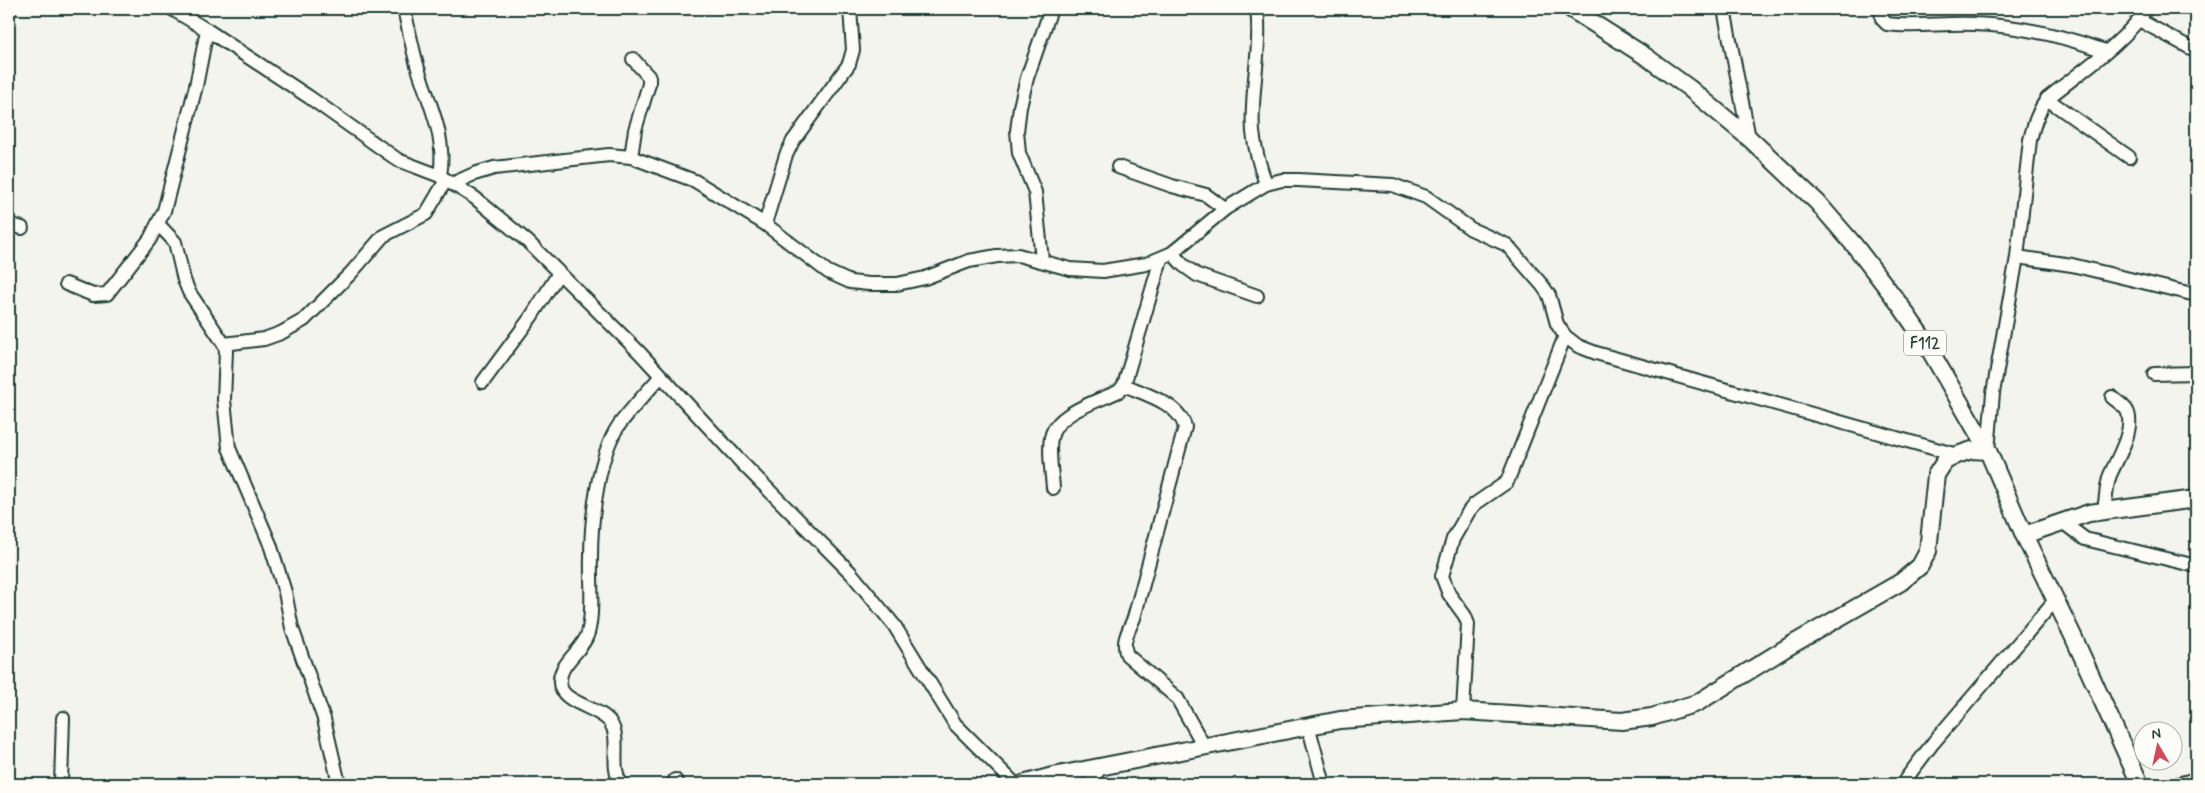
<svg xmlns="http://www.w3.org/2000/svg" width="2205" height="793" viewBox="0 0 2205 793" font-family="Mynerve,sans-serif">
<rect width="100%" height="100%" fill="#f4f4ef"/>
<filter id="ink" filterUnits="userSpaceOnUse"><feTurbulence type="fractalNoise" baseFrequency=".02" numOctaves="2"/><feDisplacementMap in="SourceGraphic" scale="10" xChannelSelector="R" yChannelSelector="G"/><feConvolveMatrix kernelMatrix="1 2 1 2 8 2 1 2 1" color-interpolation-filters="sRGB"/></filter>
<g filter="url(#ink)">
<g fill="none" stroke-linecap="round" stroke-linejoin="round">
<defs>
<g id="minor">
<polyline points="172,9 207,30 309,97 398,160 440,176 475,198 527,241 639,352 741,462 851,573 894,625 955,724 1015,784"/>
<path d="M404,9C408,27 412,46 417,65C428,102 447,136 440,176"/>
<path d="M1257,9C1262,50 1250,91 1253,132C1255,151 1260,167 1266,184"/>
<polyline points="1724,9 1749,138"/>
<path d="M1881,9L1882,19L1887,24C1916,28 1946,22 1975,24C2019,26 2064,36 2105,51"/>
<polyline points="9,12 10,9"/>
<polyline points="2139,20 2196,51"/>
<polyline points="2047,99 2129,157"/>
<polyline points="631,157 635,130 649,84 649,77 633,59"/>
<polyline points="1118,167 1172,186 1206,195 1225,209"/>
<polyline points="452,184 474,174 494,168 609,155 631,157 695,181 765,224 828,272 850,282 869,284 897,284 925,278 969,261 997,256 1018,255 1070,269 1103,271 1146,264 1172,253 1225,209 1266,184 1282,180 1298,180 1393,185 1426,197 1471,229 1507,245 1542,285 1549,295 1557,324 1565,336 1578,346 1596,353 1957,455"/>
<polyline points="9,224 22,228"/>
<polyline points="158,224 175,242 184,280 189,292 224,344 226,351 224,400 229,448 270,544 285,592 292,628 324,719 339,784"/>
<polyline points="765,224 786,155 793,141 849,64 853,50 850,9"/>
<polyline points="1172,253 1183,265 1197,275 1257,296"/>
<polyline points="2017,257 2072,265 2196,295"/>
<polyline points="1042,260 1035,192 1019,153 1017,131 1020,107 1027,78 1051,9"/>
<polyline points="66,284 93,295 107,294 150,239 164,211 196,86 207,30"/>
<polyline points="224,344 264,339 281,333 304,320 351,273 383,236 426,214 446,180"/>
<polyline points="2154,374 2196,373"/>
<polyline points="483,382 531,317 559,273"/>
<path d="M1124,385C1144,394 1179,403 1185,427L1134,618C1129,630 1121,642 1127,655L1177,698L1204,746"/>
<path d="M1988,451L1993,393L2017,257L2030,140C2034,124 2038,111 2047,99C2077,74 2127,41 2146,9"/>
<path d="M1053,488C1052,472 1048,453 1051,438C1055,413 1099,401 1119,391L1124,385L1161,259"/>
<path d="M2104,510C2106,499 2106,486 2110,475C2117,459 2134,431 2128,413C2126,406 2117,402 2112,397"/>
<polyline points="2061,521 2085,539 2196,566"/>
<polyline points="1463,711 1468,624 1465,616 1449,594 1442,576 1453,539 1469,511 1475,504 1507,482 1565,336"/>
<polyline points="1308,725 1324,784"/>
<polyline points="675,780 678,784"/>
<polyline points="61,784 63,718"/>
<path d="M621,784C609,765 622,739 610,722C600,708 567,704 561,688C554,665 583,652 588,633C594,611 590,579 591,557C591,520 598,455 619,425C632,408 647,392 661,376"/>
<polyline points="1089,784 1101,767"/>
<polyline points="1902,784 1933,743 2056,599"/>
<polyline points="2178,784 2196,779"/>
</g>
<g id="major">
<polyline points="1571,9 1645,56 1689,88 1749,138 1817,202 1855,246 1900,305 1924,340 1988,451 2024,535 2073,636 2140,784"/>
<polyline points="2024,535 2089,513 2196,499"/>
<polyline points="1023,784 1053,776 1340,720 1463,711 1622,721 1652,717 1697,703 1786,648 1901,582 1920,566 1928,551 1936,475 1945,461 1957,455 1972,450 1988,451"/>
</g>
</defs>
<!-- minor casing -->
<use href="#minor" stroke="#1f3d34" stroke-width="16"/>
<!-- major casing -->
<use href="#major" stroke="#1f3d34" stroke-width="20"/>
<!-- minor -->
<use href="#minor" stroke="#fdfcf7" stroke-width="12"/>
<!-- major -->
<use href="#major" stroke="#fdfcf7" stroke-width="16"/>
</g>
</g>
<g text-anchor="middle" stroke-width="4.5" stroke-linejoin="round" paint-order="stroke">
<!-- shield labels -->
<rect fill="#fdfcf7" stroke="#62766e" stroke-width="1" x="1904" y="330.5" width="42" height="25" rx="4"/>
<g font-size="15" font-weight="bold" fill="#1f3d34">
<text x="1925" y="348">F112</text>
</g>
</g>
<!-- margin -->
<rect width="2205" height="793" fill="none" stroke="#fdfcf7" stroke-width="30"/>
<rect x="15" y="15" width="2175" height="763" fill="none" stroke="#1f3d34" stroke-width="2" filter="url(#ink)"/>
<!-- north arrow -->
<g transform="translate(2158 746) rotate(351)"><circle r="24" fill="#fdfcf7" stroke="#a4b0a9"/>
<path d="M0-4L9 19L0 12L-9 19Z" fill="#d1495b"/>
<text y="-8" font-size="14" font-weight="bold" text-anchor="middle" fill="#1f3d34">N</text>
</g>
</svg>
